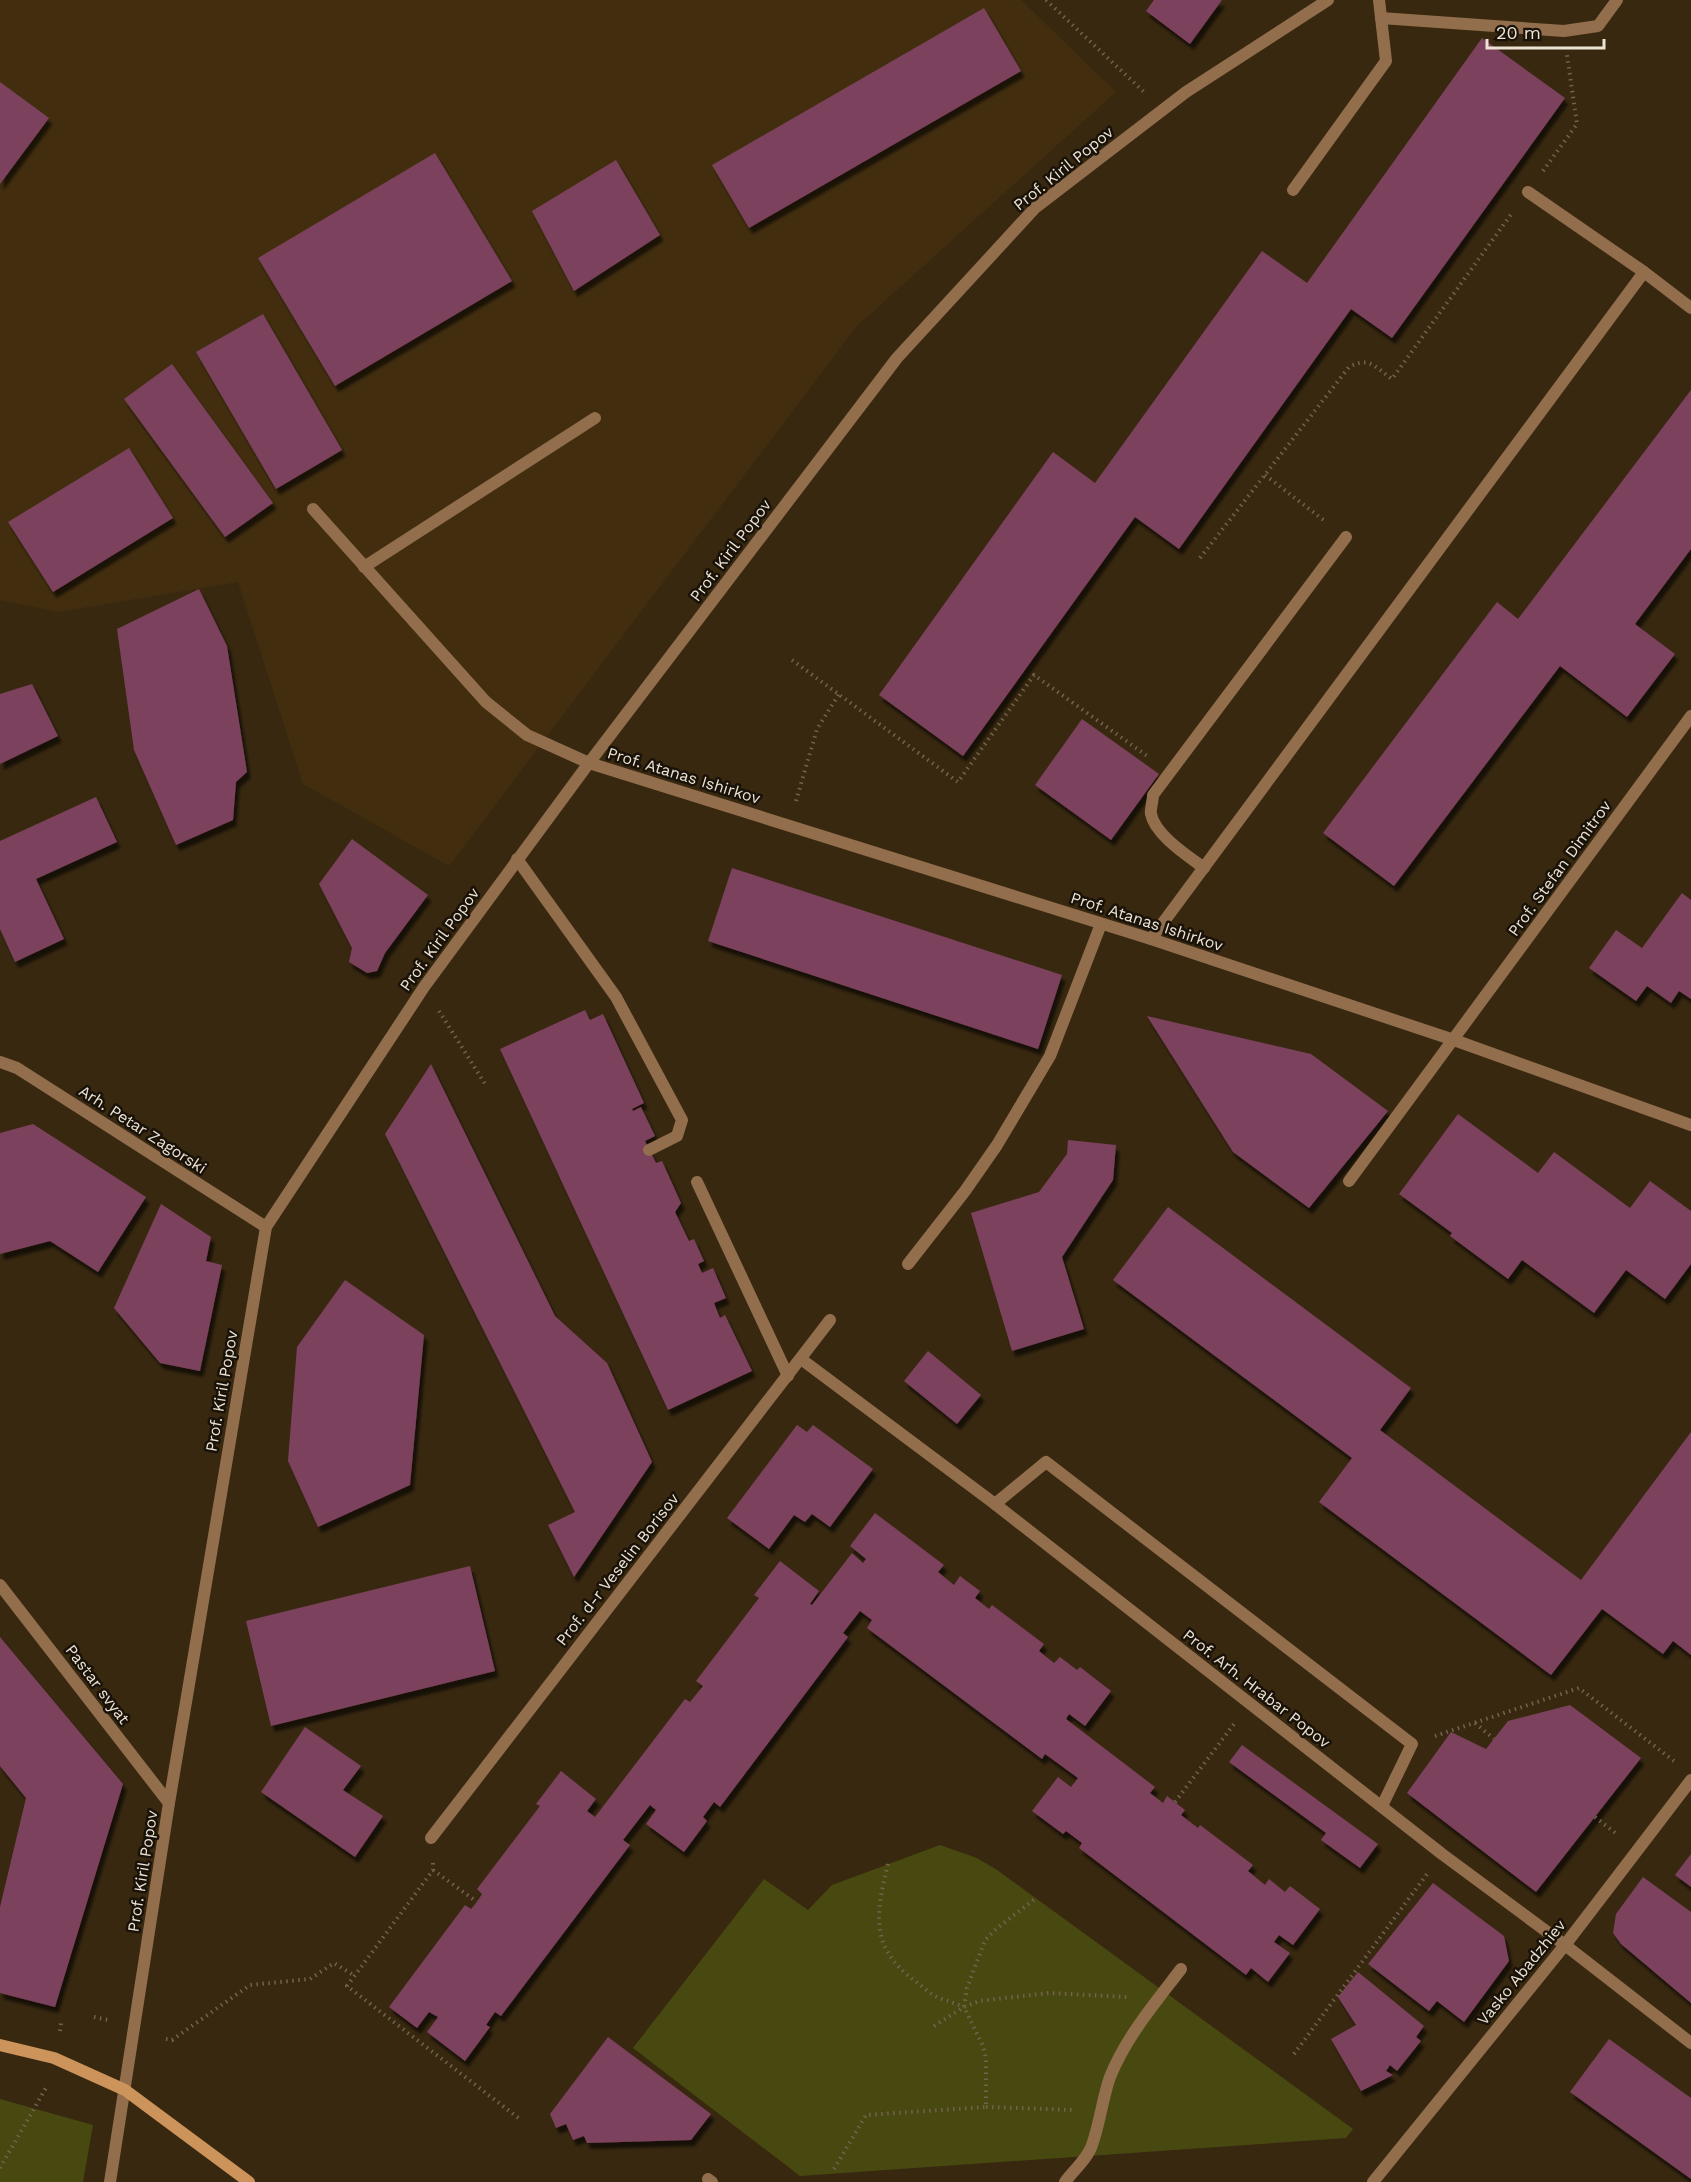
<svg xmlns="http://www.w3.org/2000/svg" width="1691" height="2182" viewBox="0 0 1691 2182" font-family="'Work Sans',sans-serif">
<defs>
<filter id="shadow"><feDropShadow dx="3.5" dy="6" stdDeviation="1.5" flood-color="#0009"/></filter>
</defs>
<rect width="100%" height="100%" fill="#382810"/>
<!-- built -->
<polygon fill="#422e0f" points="0,0 1021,0 1116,92 856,327 449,866 303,784 238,582 58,612 0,600"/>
<!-- green -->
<g fill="#484910">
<polygon points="940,1845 977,1858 997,1870 1353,2129 1346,2138 800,2176 633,2048 764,1879 808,1910 832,1885"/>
<polygon points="0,2099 93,2125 83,2182 0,2182"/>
</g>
<!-- building -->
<g fill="#7c425d" filter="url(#shadow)">
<polygon points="1154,0 1222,0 1190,44 1146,11"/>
<polygon points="984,8 1021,71 749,228 712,165"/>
<polygon points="1482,38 1565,98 1392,338 1351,309 1179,549 1135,517 963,756 879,695 1053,452 1095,483 1262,251 1307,283"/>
<polygon points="0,82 49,118 0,184"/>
<polygon points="435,153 512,281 335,386 258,258"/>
<polygon points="616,160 660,235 574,291 532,211"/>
<polygon points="263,314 342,450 276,489 196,352"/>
<polygon points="172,364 273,503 225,537 124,399"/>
<polygon points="1691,390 1691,549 1635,624 1675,654 1627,717 1560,666 1394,886 1323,833 1497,602 1518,619"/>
<polygon points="129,448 173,518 53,592 8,522"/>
<polygon points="199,589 227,646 247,772 236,782 233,820 176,845 134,750 117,629"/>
<polygon points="32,684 58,736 0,764 0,694"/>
<polygon points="1082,719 1159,774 1111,840 1035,785"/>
<polygon points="96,797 117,842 36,879 64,939 15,962 0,929 0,841"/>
<polygon points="352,839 428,895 385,953 377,971 367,973 349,962 352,948 319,884"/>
<polygon points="732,868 1062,975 1038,1049 708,941"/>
<polygon points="1682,893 1691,900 1691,999 1679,991 1671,1003 1647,986 1636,1001 1589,968 1616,930 1642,948"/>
<polygon points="585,1010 590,1020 603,1014 644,1103 632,1109 633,1111 641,1107 655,1136 645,1141 656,1163 662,1161 681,1203 675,1212 689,1241 694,1239 704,1261 698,1264 702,1273 713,1268 726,1298 714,1303 720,1318 725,1315 752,1371 668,1410 500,1049"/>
<polygon points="1147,1016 1311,1054 1388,1111 1309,1208 1233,1152"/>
<polygon points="431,1064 555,1316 607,1363 652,1462 574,1577 548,1525 575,1512 385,1134"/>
<polygon points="1458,1114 1538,1173 1554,1152 1630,1208 1650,1181 1691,1211 1691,1264 1665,1299 1626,1270 1594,1313 1522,1260 1508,1279 1450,1236 1452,1233 1399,1194"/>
<polygon points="33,1124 146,1197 98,1272 50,1241 0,1254 0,1133"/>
<polygon points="1068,1140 1116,1145 1113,1180 1062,1257 1084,1329 1012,1351 971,1213 1039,1192 1067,1154"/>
<polygon points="161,1204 211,1237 206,1261 222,1265 200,1371 160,1363 114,1308"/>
<polygon points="1168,1207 1411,1388 1380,1430 1581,1580 1691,1432 1691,1655 1673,1641 1663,1654 1602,1609 1551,1675 1319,1502 1352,1458 1113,1280"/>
<polygon points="345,1280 424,1335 410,1485 318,1527 288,1461 297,1347"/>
<polygon points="928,1351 981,1395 957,1424 904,1381"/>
<polygon points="797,1425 807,1432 813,1425 873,1469 830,1527 812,1514 805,1522 794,1515 769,1549 727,1518"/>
<polygon points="875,1513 944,1565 938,1572 954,1585 960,1576 980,1591 975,1598 989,1609 992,1605 1044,1644 1039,1651 1054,1663 1060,1657 1077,1670 1080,1667 1111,1691 1085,1726 1069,1714 1066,1719 1155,1787 1150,1793 1163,1803 1167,1796 1185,1810 1181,1815 1198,1828 1200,1825 1253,1865 1248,1871 1265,1885 1269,1879 1285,1892 1290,1886 1320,1909 1293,1945 1279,1935 1274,1942 1290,1953 1268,1982 1251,1968 1246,1975 1079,1848 1082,1843 1066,1831 1063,1834 1032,1811 1058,1777 1071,1787 1078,1778 1045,1754 1042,1759 867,1628 872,1620 860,1611 843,1633 848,1637 720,1807 714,1802 703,1817 707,1821 684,1852 646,1824 656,1810 650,1805 623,1840 630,1845 501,2016 495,2012 486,2025 490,2027 465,2061 427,2032 438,2017 429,2012 417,2028 389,2007 465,1905 471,1909 477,1902 482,1894 477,1889 540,1806 536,1804 561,1771 596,1799 587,1811 595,1817 685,1699 690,1702 703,1686 696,1681 759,1598 754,1595 780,1561 819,1591 810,1604 812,1605 852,1553 863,1563 866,1559 850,1546"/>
<polygon points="470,1566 495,1671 271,1726 246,1621"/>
<polygon points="0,1637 123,1784 55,2007 0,1993 0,1907 26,1798 0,1766"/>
<polygon points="1570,1705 1641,1758 1536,1892 1407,1793 1451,1732 1486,1749 1508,1721"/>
<polygon points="305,1727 361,1766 343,1790 383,1816 355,1857 261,1792"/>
<polygon points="1242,1745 1378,1844 1360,1868 1321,1840 1326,1833 1229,1762"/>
<polygon points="1691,1854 1691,1887 1675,1875"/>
<polygon points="1643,1877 1691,1912 1691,2003 1621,1944 1613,1933 1616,1914"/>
<polygon points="1433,1883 1504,1936 1509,1961 1464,2022 1437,2001 1429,2011 1368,1964"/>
<polygon points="1358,1972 1424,2026 1416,2037 1421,2041 1397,2071 1390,2065 1386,2071 1393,2075 1361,2091 1331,2039 1356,2025 1338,1997"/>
<polygon points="608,2037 711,2114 691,2140 587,2143 584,2136 573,2140 566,2124 556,2128 550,2114"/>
<polygon points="1609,2039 1691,2098 1691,2179 1570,2092"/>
</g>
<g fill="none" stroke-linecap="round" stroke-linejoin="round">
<!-- path -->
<g stroke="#71634e" stroke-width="4" stroke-dasharray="1.5 4.5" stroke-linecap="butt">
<polyline points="1046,0 1144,92"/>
<polyline points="1543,171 1577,124 1567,55"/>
<polyline points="1265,475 1326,522"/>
<path d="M1200,558L1349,367C1369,356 1375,367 1392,379L1512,213"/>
<polyline points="792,660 958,782 1034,675 1150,758"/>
<polyline points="796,801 817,729 839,694"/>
<polyline points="439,1011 487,1087"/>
<polyline points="1475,1723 1494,1739"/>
<polyline points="1435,1736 1579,1688 1674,1761"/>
<polyline points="1175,1802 1234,1724"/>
<polyline points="1595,1817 1618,1835"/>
<polyline points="433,1863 433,1870 347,1986 521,2120"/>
<path d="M888,1864C876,1913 869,1947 915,1981C922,1986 929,1993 937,1997C946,2001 955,2003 964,2007"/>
<polyline points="433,1870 477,1902"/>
<polyline points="94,2017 108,2020"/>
<polyline points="934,2026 964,2007 979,2001 1049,1993 1127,1997"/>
<polyline points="60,2031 61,2023"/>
<polyline points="166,2039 172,2040 250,1985 310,1979 334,1963 355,1976"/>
<polyline points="1294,2054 1427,1874"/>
<polyline points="986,2107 1075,2110"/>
<polyline points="0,2168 47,2086"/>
<polyline points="834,2169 866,2115 986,2107 986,2059 983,2046 964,2007 967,1988 985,1940 996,1929 1036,1898"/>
</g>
<!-- lane -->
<g stroke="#926e4c" stroke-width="12">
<polyline points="1381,18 1564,31 1598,26 1617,0"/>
<polyline points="1293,190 1386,61 1379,0"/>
<polyline points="1528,192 1644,272 1691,308"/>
<polyline points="313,509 486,702 527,735 589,763"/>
<polyline points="364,567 595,418"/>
<polyline points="517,859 616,997 682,1120 677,1136 649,1150"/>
<path d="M1204,868C1188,856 1155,835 1151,814C1150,809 1153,801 1153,795L1346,537"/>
<polyline points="1151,939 1644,272"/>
<polyline points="1349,1181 1691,716"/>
<polyline points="697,1182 788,1376"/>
<polyline points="908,1264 965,1191 997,1145 1050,1056 1101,924"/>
<polyline points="995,1504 1046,1462 1412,1744 1382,1806"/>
<polyline points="708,2179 712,2182"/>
<path d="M1065,2182C1073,2171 1088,2158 1092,2145C1100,2123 1102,2100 1110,2077C1126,2037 1155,2003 1181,1969"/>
</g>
<!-- street -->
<g stroke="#926e4c" stroke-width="12">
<polyline points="589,763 1151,939 1454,1040 1691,1125"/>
<polyline points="0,1062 17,1068 266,1227"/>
<polyline points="801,1359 995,1504 1442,1854 1565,1945 1691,2043"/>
<polyline points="0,1585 169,1803"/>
<polyline points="431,1838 830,1320"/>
<polyline points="110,2182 169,1803 266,1227 424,987 589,763 897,358 1035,208 1186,92 1328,0"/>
<polyline points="1373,2182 1565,1945 1691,1780"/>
</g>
<!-- secondary -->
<polyline stroke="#cc935b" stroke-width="12" points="0,2045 54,2058 125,2090 249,2182"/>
</g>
<g text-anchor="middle" stroke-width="5" stroke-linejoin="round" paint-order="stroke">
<!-- street labels -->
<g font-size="16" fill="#ede3d5" stroke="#191208">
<text transform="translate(1063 168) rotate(-39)" y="6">Prof. Kiril Popov</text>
<text transform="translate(730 550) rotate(-53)" y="6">Prof. Kiril Popov</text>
<text transform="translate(684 775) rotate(17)" y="6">Prof. Atanas Ishirkov</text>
<text transform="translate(1559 868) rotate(-54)" y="6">Prof. Stefan Dimitrov</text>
<text transform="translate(1147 921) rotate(18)" y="6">Prof. Atanas Ishirkov</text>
<text transform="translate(439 939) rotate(-54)" y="6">Prof. Kiril Popov</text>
<text transform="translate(143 1129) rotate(33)" y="6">Arh. Petar Zagorski</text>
<text transform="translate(221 1391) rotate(-80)" y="6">Prof. Kiril Popov</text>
<text transform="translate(617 1569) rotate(-52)" y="6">Prof. d-r Veselin Borisov</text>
<text transform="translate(98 1684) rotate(53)" y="6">Pastar svyat</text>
<text transform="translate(1257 1688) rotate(38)" y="6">Prof. Arh. Hrabar Popov</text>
<text transform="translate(142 1871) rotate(-81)" y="6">Prof. Kiril Popov</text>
<text transform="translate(1521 1972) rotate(-51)" y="6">Vasko Abadzhiev</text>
</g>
</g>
<!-- scale -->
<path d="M1487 39v9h117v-9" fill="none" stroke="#ede3d5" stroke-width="3"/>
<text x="1496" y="39" font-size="18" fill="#ede3d5" stroke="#191208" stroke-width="4.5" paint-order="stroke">20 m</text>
</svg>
